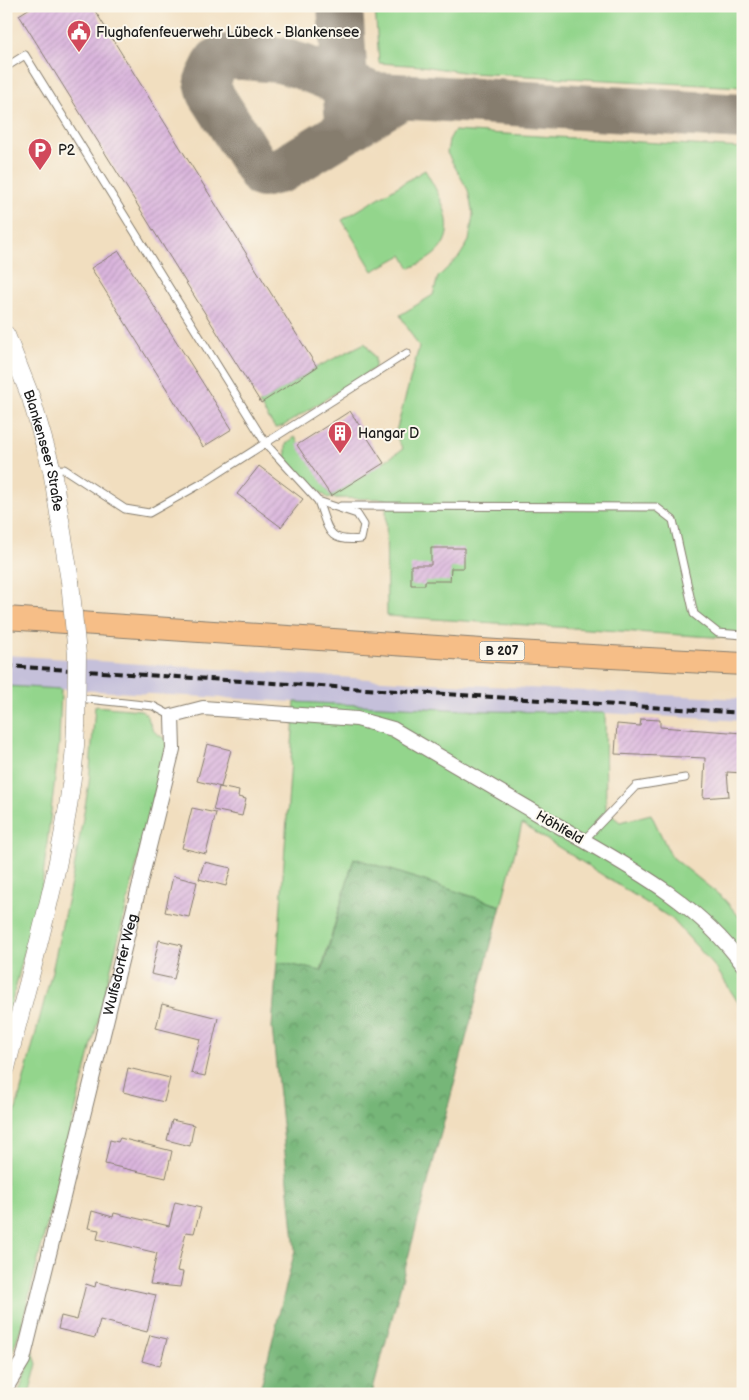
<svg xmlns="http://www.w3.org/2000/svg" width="749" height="1400" viewBox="0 0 749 1400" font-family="'Balsamiq Sans',sans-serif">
<defs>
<pattern id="forest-crowns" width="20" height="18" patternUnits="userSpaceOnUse" patternTransform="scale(1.25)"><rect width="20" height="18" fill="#76b678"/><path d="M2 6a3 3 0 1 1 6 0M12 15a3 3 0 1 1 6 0" fill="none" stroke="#609362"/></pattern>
<pattern id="building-hatch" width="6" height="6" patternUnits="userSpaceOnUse" patternTransform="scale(1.25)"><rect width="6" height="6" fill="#dab5dd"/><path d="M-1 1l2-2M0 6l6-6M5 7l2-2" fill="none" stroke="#ba9bbd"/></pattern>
</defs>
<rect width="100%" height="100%" fill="#fbf7ec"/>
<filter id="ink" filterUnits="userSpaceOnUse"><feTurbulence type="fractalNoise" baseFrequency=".02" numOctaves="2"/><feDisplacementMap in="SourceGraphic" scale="10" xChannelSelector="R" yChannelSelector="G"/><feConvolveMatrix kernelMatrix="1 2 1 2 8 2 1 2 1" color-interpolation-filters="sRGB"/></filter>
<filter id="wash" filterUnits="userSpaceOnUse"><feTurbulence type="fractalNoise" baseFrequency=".0096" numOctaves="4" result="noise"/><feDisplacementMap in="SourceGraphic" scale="20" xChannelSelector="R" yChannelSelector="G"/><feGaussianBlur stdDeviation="1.12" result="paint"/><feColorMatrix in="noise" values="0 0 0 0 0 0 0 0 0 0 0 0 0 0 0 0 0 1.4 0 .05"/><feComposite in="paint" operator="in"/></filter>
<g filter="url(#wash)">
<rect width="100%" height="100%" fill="#f1debf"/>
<!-- industrial -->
<polygon fill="#c5c0da" points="6,655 414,682 743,699 743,721 605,713 488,711 295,702 6,686"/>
<!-- green -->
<g fill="#93d58c" stroke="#587854">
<polygon points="375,6 743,6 743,87 469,73 422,66 379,63"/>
<polygon points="454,131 743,148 743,639 387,616 386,499 328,498 300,476 286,458 286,444 295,437 331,496 403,449 395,435 419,347 400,315 433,295 438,277 459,257 469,241 473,215 468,190 447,153 449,140"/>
<path d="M425,170C449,211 466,246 410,268L402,255L373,271L342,220Z"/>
<polygon points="365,343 375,358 375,368 283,426 275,428 259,404 317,367"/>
<polygon points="6,686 61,689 59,745 42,885 6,1024"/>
<polygon points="295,702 488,711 605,713 606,811 620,822 651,814 671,856 724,899 743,921 743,1010 716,968 672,919 522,824 501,906 354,858 321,971 277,962"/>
<path d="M95,706L141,710C150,716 148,722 153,730C158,736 165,736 167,744L21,1328L6,1369V1148L53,967L74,869L89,783Z"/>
<polygon points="33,1351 37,1364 29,1394 18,1394"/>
</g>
<!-- forest -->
<polygon fill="url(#forest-crowns)" stroke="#49694a" points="354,858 501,906 372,1394 259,1394 295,1250 272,1027 277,962 322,971"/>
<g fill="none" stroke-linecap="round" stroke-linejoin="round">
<!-- taxiway -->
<g stroke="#867d6e" stroke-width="46">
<polyline points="340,6 347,111"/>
<polyline points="404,97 396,100 282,170 262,175 210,93 207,81 217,61 227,57 244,57 279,60 300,66 373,95 396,96 743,117"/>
</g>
</g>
<g id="blocks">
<!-- building -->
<g fill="url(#building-hatch)">
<polygon points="33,6 92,6 317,367 261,403 19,15"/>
<polygon points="119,251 232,429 203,447 91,268"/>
<polygon points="350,411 384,463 331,496 297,445"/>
<polygon points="259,466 303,499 281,527 237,494"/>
<polygon points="431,548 464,548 464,568 451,568 450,581 425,581 425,585 411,585 411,565 431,565"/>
<polygon points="641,719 660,720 660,727 743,733 743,773 727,772 729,796 703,798 705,758 615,754 617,724 640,726"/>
<polygon points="207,744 231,750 221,787 197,781"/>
<polygon points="219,787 239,791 238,797 246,799 242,816 213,810"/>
<polygon points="192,808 216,813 206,854 182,848"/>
<polygon points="204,862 231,868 226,886 199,879"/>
<polygon points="173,876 197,882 189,917 165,912"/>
<polygon points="159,940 182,945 174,979 151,974"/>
<polygon points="162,1004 218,1018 205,1076 191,1073 200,1039 156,1028"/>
<polygon points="128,1068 170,1078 164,1102 123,1092"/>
<polygon points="172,1120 194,1125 190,1146 167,1140"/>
<polygon points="120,1138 172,1151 166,1178 105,1164 110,1140 118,1142"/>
<polygon points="175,1202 201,1208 194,1233 186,1232 177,1271 183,1272 180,1287 150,1284 157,1253 97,1239 99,1230 88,1228 92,1211 113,1217 114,1213 169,1226"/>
<polygon points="96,1282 156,1295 147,1332 100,1320 95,1338 58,1329 61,1316 77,1320 86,1284 95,1287"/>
<polygon points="150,1335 167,1339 160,1366 142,1361"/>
</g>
</g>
</g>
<g filter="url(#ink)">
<use href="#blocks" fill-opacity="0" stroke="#867d6e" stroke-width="1"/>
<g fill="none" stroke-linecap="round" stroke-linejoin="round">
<defs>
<g id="service">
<path d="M6,67L25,55L266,444L318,501L357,514L364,525L361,539C326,543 329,529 318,501"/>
<polyline points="52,470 64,469 125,509 149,513 206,481 407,353"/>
<polyline points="341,506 656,507 673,520 694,614 718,633 743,635"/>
<polyline points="78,698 153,706 172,716"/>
<polyline points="584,840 636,786 685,778"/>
</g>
<g id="minor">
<path id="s1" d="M6,1388L23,1360L173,749L172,716L203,708L357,719L393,729C447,761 502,793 557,825C624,864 697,901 743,965"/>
</g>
<g id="tertiary">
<path id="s2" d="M6,335L31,398L52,470L70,581"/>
<path d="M6,1068C33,960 72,838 76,727"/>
</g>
<polyline id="primary" points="6,618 497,651 743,664"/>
</defs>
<!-- service casing -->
<use href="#service" stroke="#867d6e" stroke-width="9"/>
<!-- minor casing -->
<use href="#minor" stroke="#867d6e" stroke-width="16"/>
<!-- tertiary casing -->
<use href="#tertiary" stroke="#867d6e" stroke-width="19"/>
<!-- primary casing -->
<use href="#primary" stroke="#867d6e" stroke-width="24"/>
<!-- service -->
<use href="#service" stroke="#fff" stroke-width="7"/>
<!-- minor -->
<use href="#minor" stroke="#fff" stroke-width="14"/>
<!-- tertiary -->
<use href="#tertiary" stroke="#fff" stroke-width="18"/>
<!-- primary -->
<use href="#primary" stroke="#f6be87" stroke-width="22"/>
<!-- rail -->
<polyline stroke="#1c1c1c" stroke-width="4" stroke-dasharray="8 4" stroke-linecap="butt" points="6,666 743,713"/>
<defs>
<polyline id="tertiary-bridge" points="70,581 77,655 76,727"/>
</defs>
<!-- tertiary-bridge casing -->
<use href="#tertiary-bridge" stroke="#867d6e" stroke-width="19" stroke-linecap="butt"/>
<!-- tertiary-bridge -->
<use href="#tertiary-bridge" stroke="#fff" stroke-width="18"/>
</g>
</g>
<!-- icons -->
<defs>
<symbol id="civic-pin" viewBox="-11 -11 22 30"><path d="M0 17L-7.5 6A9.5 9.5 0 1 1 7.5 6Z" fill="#d1495b" stroke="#fbf7ec"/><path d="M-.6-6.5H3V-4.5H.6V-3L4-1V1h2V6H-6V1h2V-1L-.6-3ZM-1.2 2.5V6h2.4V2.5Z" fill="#fff"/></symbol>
<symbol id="parking-pin" viewBox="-11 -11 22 30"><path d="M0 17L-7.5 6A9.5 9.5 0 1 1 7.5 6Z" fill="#d1495b" stroke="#fbf7ec"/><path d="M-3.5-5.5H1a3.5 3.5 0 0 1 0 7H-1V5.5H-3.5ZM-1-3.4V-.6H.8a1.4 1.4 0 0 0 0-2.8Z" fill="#fff"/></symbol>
<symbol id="building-pin" viewBox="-11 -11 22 30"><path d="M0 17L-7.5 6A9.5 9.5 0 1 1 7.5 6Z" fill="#d1495b" stroke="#fbf7ec"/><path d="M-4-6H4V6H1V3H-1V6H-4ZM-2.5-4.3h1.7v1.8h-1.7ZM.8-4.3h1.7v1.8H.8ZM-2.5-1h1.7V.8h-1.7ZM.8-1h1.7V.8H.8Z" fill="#fff"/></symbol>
</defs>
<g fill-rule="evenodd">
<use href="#civic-pin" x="65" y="18" width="28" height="38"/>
<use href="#parking-pin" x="26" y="136" width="28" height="38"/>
<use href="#building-pin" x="326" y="419" width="28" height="38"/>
</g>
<g text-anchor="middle" stroke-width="4" stroke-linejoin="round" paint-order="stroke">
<!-- shield labels -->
<rect fill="#fbf7ec" stroke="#5f5e5a" stroke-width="1" x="479.5" y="641.5" width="45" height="19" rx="4"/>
<g font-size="12" font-weight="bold" fill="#1c1c1c">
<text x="502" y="655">B 207</text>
</g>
<!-- poi labels -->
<g font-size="14" fill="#1c1c1c" stroke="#fbf7ec" text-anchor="start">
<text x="96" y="37">Flughafenfeuerwehr Lübeck - Blankensee</text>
<text x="58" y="155">P2</text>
<text x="358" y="438">Hangar D</text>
</g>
<!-- street labels -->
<g font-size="14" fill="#1c1c1c" stroke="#fbf7ec">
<text dy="5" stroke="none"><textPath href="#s2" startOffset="122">Blankenseer Straße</textPath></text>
<text transform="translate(560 827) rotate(30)" y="5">Höhlfeld</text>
<text dy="5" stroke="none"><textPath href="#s1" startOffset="440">Wulfsdorfer Weg</textPath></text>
</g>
</g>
<!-- margin -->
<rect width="749" height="1400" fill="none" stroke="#fbf7ec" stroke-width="25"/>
</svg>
